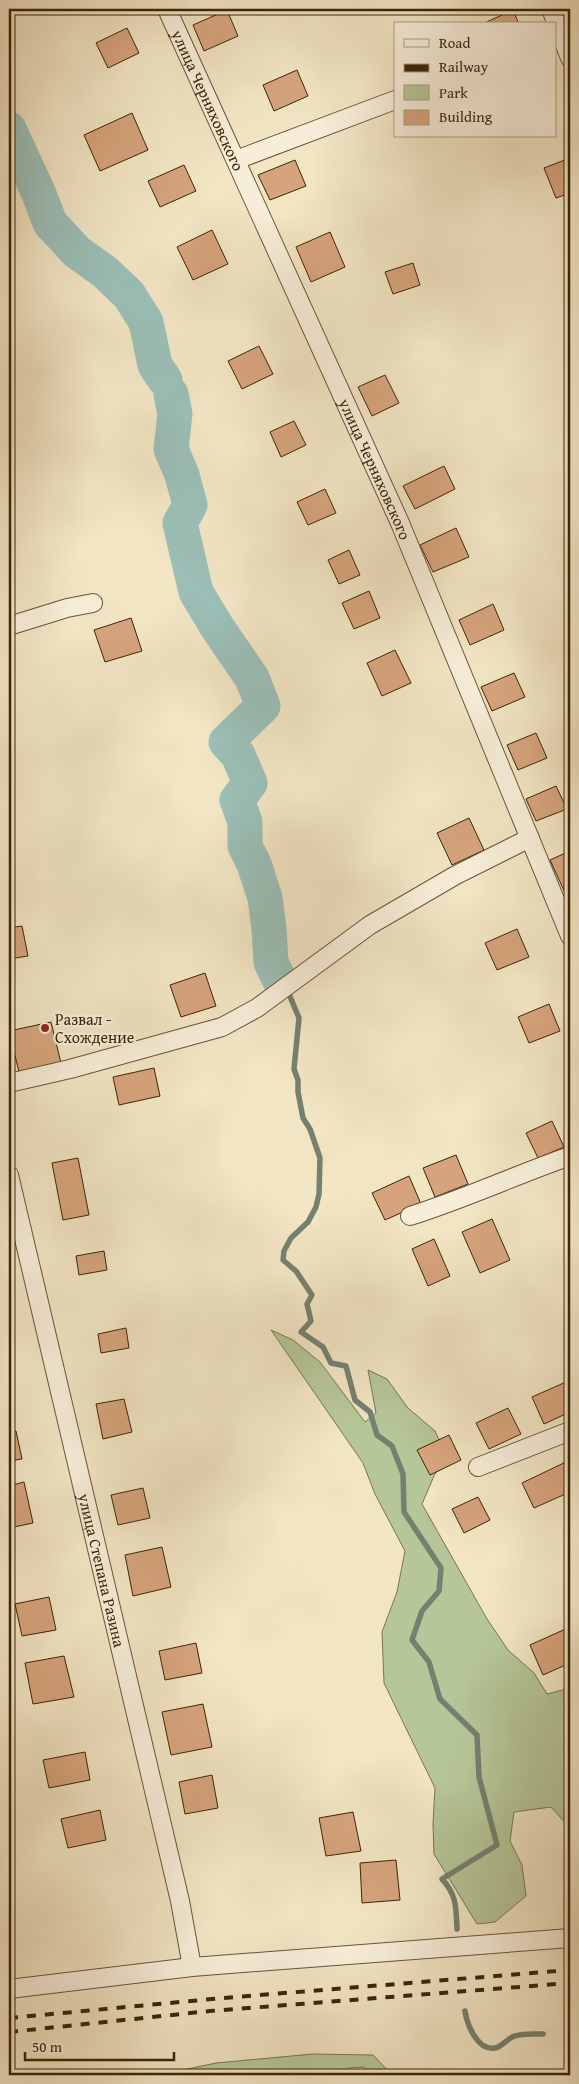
<svg xmlns="http://www.w3.org/2000/svg" width="579" height="2084" viewBox="0 0 579 2084" font-family="'Gentium Book Plus',serif">
<rect width="100%" height="100%" fill="#f2e5c4"/>
<filter id="stains"><feTurbulence type="fractalNoise" baseFrequency=".004" numOctaves="4"/><feColorMatrix values="0 0 0 0 .2 0 0 0 0 .09 0 0 0 0 .02 0 0 0 .5 -.17"/></filter>
<radialGradient id="worn" r=".72"><stop offset=".6" stop-color="#630" stop-opacity="0"/><stop offset="1" stop-color="#630" stop-opacity=".3"/></radialGradient>
<!-- green -->
<g fill="#b6c698" stroke="#79754e">
<polygon points="271,1330 293,1340 320,1362 365,1422 376,1413 368,1370 387,1379 408,1408 435,1431 446,1455 434,1476 422,1504 487,1619 508,1650 534,1673 547,1694 570,1688 570,1828 551,1807 514,1812 510,1841 522,1865 526,1896 495,1922 477,1924 434,1854 433,1824 435,1788 384,1683 382,1632 397,1592 405,1551 375,1494 363,1463"/>
<polygon points="313,2054 373,2055 392,2075 371,2075 364,2067 348,2068 349,2075 159,2075 216,2063"/>
</g>
<g fill="none" stroke-linecap="round" stroke-linejoin="round">
<!-- stream -->
<g stroke="#758170" stroke-width="5.5">
<path d="M289,994L299,1018L294,1069L298,1080V1092L303,1118L310,1129L320,1158L319,1194L316,1207L308,1222L291,1238L284,1251L283,1260L296,1271L312,1295L307,1304L311,1321L301,1332L323,1347L331,1363L346,1366L355,1400L370,1412L377,1435L392,1446L403,1474L404,1512L441,1568L439,1591L422,1611L412,1640L429,1662L440,1699L477,1735L479,1777L497,1845L442,1879C457,1895 456,1908 457,1929"/>
<path d="M465,2011C467,2024 477,2051 495,2048C502,2047 507,2038 515,2036C524,2033 533,2034 543,2034"/>
</g>
<!-- river -->
<g stroke="#9bbfb7" stroke-width="35">
<polyline points="9,129 39,194 50,223 77,252 105,272 129,295 146,322 155,365 165,380"/>
<polyline points="171,394 175,414 171,449 182,475 190,505 180,523 196,592 217,627 252,678 263,706 226,742 238,755 250,783 237,800 245,822 245,846 254,864 265,898 269,929 271,962 279,979"/>
</g>
</g>
<!-- building -->
<g fill="#d6a47c" stroke="#3c2405">
<polygon points="227,10 238,36 204,51 193,25"/>
<polygon points="513,10 519,24 482,24"/>
<polygon points="127,28 139,53 108,68 96,43"/>
<polygon points="297,70 308,96 274,111 263,85"/>
<polygon points="132,113 148,150 100,171 84,135"/>
<polygon points="570,158 570,193 556,198 544,168"/>
<polygon points="295,160 306,186 270,200 258,175"/>
<polygon points="184,165 196,191 160,207 148,181"/>
<polygon points="212,230 228,264 193,280 177,247"/>
<polygon points="330,232 345,267 311,282 296,247"/>
<polygon points="413,263 420,285 393,294 385,272"/>
<polygon points="259,346 273,374 242,389 228,361"/>
<polygon points="385,375 399,403 372,416 358,387"/>
<polygon points="294,421 306,445 281,457 270,432"/>
<polygon points="444,466 455,489 415,509 403,486"/>
<polygon points="325,489 336,513 308,525 297,502"/>
<polygon points="456,528 469,557 433,572 420,545"/>
<polygon points="349,550 360,575 339,584 328,560"/>
<polygon points="369,591 380,618 354,629 342,603"/>
<polygon points="493,604 504,630 470,645 459,620"/>
<polygon points="131,618 142,651 105,662 94,630"/>
<polygon points="395,650 411,683 382,696 367,663"/>
<polygon points="514,673 525,697 492,711 481,687"/>
<polygon points="536,733 547,758 518,770 507,745"/>
<polygon points="556,786 567,809 536,821 526,799"/>
<polygon points="469,818 484,850 452,865 437,833"/>
<polygon points="570,851 570,896 567,897 550,860"/>
<polygon points="22,926 28,956 9,959 9,928"/>
<polygon points="517,929 529,957 497,970 485,943"/>
<polygon points="205,973 216,1006 181,1017 170,985"/>
<polygon points="549,1004 560,1031 529,1043 518,1017"/>
<polygon points="51,1022 61,1063 19,1072 9,1031"/>
<polygon points="154,1068 160,1096 119,1105 113,1077"/>
<polygon points="552,1121 564,1147 538,1158 526,1133"/>
<polygon points="456,1155 468,1184 435,1197 423,1168"/>
<polygon points="78,1158 89,1215 63,1220 52,1163"/>
<polygon points="409,1176 421,1204 385,1220 372,1193"/>
<polygon points="492,1219 510,1260 480,1273 462,1232"/>
<polygon points="434,1239 450,1276 428,1286 412,1249"/>
<polygon points="104,1251 107,1270 79,1275 76,1256"/>
<polygon points="126,1328 129,1348 101,1353 98,1334"/>
<polygon points="566,1382 570,1391 570,1412 544,1424 532,1397"/>
<polygon points="124,1399 132,1432 103,1439 96,1404"/>
<polygon points="508,1408 521,1434 489,1449 476,1423"/>
<polygon points="16,1431 22,1459 9,1461 9,1432"/>
<polygon points="449,1435 461,1460 430,1475 417,1450"/>
<polygon points="570,1460 570,1492 534,1508 522,1483"/>
<polygon points="24,1482 33,1523 9,1528 9,1486"/>
<polygon points="143,1488 150,1518 118,1525 111,1495"/>
<polygon points="478,1497 490,1520 464,1533 452,1509"/>
<polygon points="162,1547 171,1587 133,1596 125,1555"/>
<polygon points="49,1597 56,1630 22,1636 15,1604"/>
<polygon points="570,1627 570,1663 543,1675 530,1645"/>
<polygon points="196,1643 202,1673 165,1680 159,1651"/>
<polygon points="64,1656 74,1697 33,1704 25,1663"/>
<polygon points="203,1704 212,1747 171,1755 162,1712"/>
<polygon points="85,1752 90,1780 49,1788 43,1760"/>
<polygon points="212,1775 218,1808 185,1814 179,1782"/>
<polygon points="100,1810 106,1840 68,1848 61,1819"/>
<polygon points="353,1812 361,1851 326,1856 319,1818"/>
<polygon points="396,1860 400,1900 362,1903 360,1863"/>
</g>
<g fill="none" stroke-linecap="round" stroke-linejoin="round">
<defs>
<g id="street">
<path id="s1" d="M167,9L400,523L570,936"/>
<polyline points="551,9 570,58"/>
<polyline points="236,160 395,100"/>
<polyline points="9,626 67,608 93,603"/>
<polyline points="9,1083 70,1069 222,1027 257,1008 370,925 456,875 530,838"/>
<path id="s2" d="M9,1175L180,1901L192,1967"/>
<path d="M410,1216C464,1199 516,1175 570,1156"/>
<polyline points="478,1467 570,1431"/>
<polyline points="9,1989 192,1967 570,1938"/>
</g>
</defs>
<!-- street casing -->
<use href="#street" stroke="#6a5435" stroke-width="20"/>
<!-- street -->
<use href="#street" stroke="#f7eed9" stroke-width="18"/>
<!-- rail -->
<g stroke="#3c2405" stroke-width="4" stroke-dasharray="9 9" stroke-linecap="butt">
<polyline points="9,2018 223,1998 570,1970"/>
<polyline points="9,2032 210,2011 570,1983"/>
</g>
</g>
<!-- markers -->
<circle fill="#8f2418" stroke="#f7eed9" stroke-width="2" cx="45" cy="1028" r="5"/>
<g text-anchor="middle" stroke-width="4.5" stroke-linejoin="round" paint-order="stroke">
<!-- street labels -->
<g font-size="16" fill="#3c2405" stroke="#f7eed9">
<text dy="6" stroke="none"><textPath href="#s1" startOffset="100">улица Черняховского</textPath></text>
<text dy="6" stroke="none"><textPath href="#s1" startOffset="505">улица Черняховского</textPath></text>
<text dy="6" stroke="none"><textPath href="#s2" startOffset="406">улица Степана Разина</textPath></text>
</g>
<!-- poi labels -->
<g font-size="16" fill="#3c2405" stroke="#f7eed9" text-anchor="start">
<text x="55" y="1025">Развал -<tspan x="55" dy="18">Схождение</tspan></text>
</g>
</g>
<!-- margin -->
<rect width="579" height="2084" fill="none" stroke="#f2e5c4" stroke-width="30"/>
<rect x="10" y="10" width="559" height="2064" fill="none" stroke="#3c2405" stroke-width="2.5"/>
<rect x="15" y="15" width="549" height="2054" fill="none" stroke="#3c2405"/>
<!-- legend -->
<rect x="394" y="22" width="162" height="115" fill="#f7eed9" stroke="#ac9d84"/>
<rect x="404" y="39" width="25" height="8" fill="#f7eed9" stroke="#ac9d84"/>
<text x="439" y="48" font-size="15" fill="#3c2405">Road</text>
<rect x="404" y="64" width="25" height="8" fill="#3c2405" stroke="#ac9d84"/>
<text x="439" y="72" font-size="15" fill="#3c2405">Railway</text>
<rect x="404" y="85" width="25" height="15" fill="#b6c698" stroke="#ac9d84"/>
<text x="439" y="98" font-size="15" fill="#3c2405">Park</text>
<rect x="404" y="110" width="25" height="15" fill="#d6a47c" stroke="#ac9d84"/>
<text x="439" y="122" font-size="15" fill="#3c2405">Building</text>
<!-- scale -->
<path d="M25 2052v8h149v-8" fill="none" stroke="#3c2405" stroke-width="2.5"/>
<text x="32" y="2052" font-size="15" fill="#3c2405" stroke="#f7eed9" stroke-width="4" paint-order="stroke">50 m</text>
<rect width="100%" height="100%" filter="url(#stains)"/>
<rect width="100%" height="100%" fill="url(#worn)"/>
</svg>
